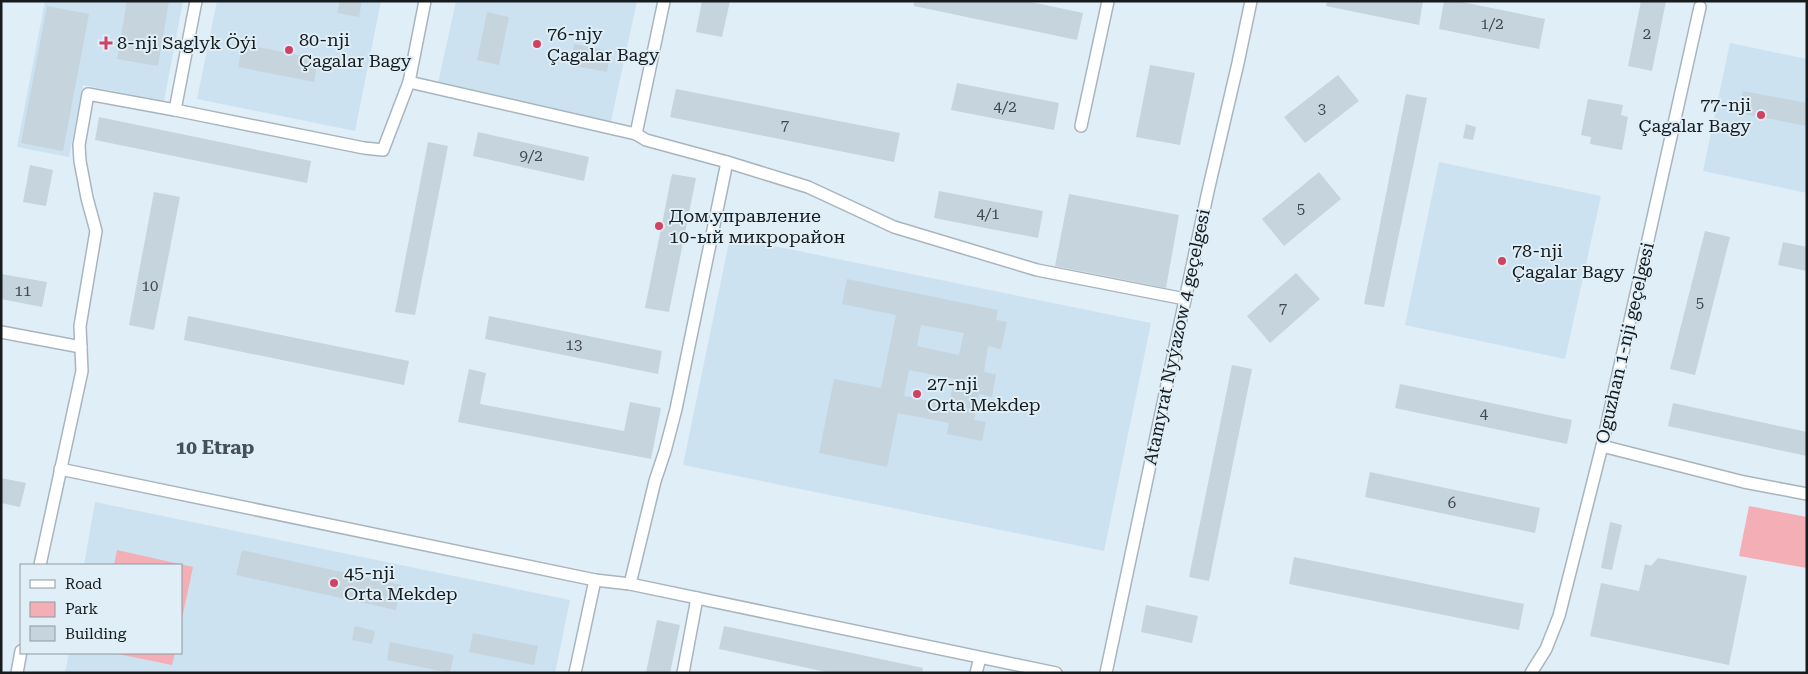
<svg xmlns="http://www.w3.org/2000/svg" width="1808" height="674" viewBox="0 0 1808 674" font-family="'Roboto Serif',serif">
<rect width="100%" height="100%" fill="#dfeef7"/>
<!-- built -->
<g fill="#cde2f0">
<polygon points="45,1 183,1 164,101 83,85 69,157 17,147"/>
<polygon points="217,1 381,1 355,131 197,99"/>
<polygon points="456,1 637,1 610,126 437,88"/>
<polygon points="1730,43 1807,59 1807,193 1703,171"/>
<polygon points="1439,162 1601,196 1565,359 1405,325"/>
<polygon points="730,237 1151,323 1104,551 683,465"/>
<polygon points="95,502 570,600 555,673 65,673 69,653 181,653 181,565 84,565"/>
</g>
<!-- green -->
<g fill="#f4aeb5">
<polygon points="1749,506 1807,517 1807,568 1739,556"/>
<polygon points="117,550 193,567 181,623 181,565 114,565"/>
<polygon points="113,653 175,653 172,665"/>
</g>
<!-- building -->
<g fill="#c6d4dd" fill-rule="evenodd">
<polygon points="127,1 169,1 158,66 117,59"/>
<polygon points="340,1 362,1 359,17 337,13"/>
<polygon points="702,1 730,1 722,37 696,32"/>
<polygon points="914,1 1026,1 1083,13 1077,40 914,6"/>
<polygon points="1327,1 1423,1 1419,25 1326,6"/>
<polygon points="1444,1 1457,1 1545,19 1539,49 1439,29"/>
<polygon points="1641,1 1666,1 1652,71 1628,66"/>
<polygon points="47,6 89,14 63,151 21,143"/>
<polygon points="487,12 509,17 499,65 477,60"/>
<polygon points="243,44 318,59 314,82 238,67"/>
<polygon points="574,44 611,51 607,72 570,65"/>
<polygon points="1150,65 1195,73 1180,145 1136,137"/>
<polygon points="1338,75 1359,101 1305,143 1284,117"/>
<polygon points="957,83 1059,103 1054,130 951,110"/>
<polygon points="676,89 900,133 894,162 670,117"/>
<polygon points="1743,91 1807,103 1807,126 1739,113"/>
<polygon points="1406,94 1427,98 1384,307 1364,304"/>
<polygon points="1588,99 1623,105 1621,115 1628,117 1622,150 1590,144 1591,137 1581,135"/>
<polygon points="99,117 311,161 307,183 95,140"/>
<polygon points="1466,124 1476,127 1473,140 1463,138"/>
<polygon points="478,132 589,157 584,181 473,156"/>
<polygon points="428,142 448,146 415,315 395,312"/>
<polygon points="30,165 53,170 46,206 23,202"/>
<polygon points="1319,172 1341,199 1284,246 1262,219"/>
<polygon points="672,174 696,178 669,312 645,308"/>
<polygon points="939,191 1043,211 1038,238 934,218"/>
<polygon points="154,192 180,197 154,330 129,325"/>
<polygon points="1069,194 1179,215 1166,288 1055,266"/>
<polygon points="1705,231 1730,237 1695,375 1670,369"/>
<polygon points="1783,242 1807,247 1807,271 1778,265"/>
<polygon points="1296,273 1320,299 1270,343 1247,316"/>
<polygon points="1,274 47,282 42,307 1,299"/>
<path d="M847,279L998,310L996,320L1007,322L1001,349L988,346L984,372L996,374L992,397L979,394L974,420L986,422L982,441L947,434L949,423L898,413L887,467L819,453L834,379L881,388L896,315L842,304ZM921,325L964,333L959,355L917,346ZM909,370L954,379L949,405L904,396Z"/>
<polygon points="188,316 409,361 404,385 184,340"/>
<polygon points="489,316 662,351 658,374 485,339"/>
<polygon points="1232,365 1252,369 1209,581 1189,577"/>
<polygon points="469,369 486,373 480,404 624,431 630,402 661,408 651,459 458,422"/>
<polygon points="1400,384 1572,420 1567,444 1395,408"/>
<polygon points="1673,403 1807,432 1807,456 1668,426"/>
<polygon points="1370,472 1540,508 1535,533 1365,497"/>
<polygon points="1,478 26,483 20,507 1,503"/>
<polygon points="1610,522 1622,525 1612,570 1601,568"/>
<polygon points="242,550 401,585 396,610 236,575"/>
<polygon points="1294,557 1524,604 1519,630 1289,584"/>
<polygon points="1658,558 1747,576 1729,665 1590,636 1601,583 1639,591 1645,564 1651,566"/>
<polygon points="1146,605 1198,616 1192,643 1141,632"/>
<polygon points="657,620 680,625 670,673 646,673"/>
<polygon points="355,626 375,631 372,644 352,640"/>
<polygon points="724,626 923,668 922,673 831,673 719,649"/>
<polygon points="473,633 538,646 534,665 469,652"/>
<polygon points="390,642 454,655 450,673 387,660"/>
</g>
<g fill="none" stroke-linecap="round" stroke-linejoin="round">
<defs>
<g id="street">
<polyline points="196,1 175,110 364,148 383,150 409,82 425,1"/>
<polyline points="409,82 636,134 646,140 727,162 676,409 665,451 655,481 630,584"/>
<polyline points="1081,126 1108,1"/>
<polyline points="636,134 664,1"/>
<polyline points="727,162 808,187 894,227 1037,270 1185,299"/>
<polyline points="1,332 81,347"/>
<polyline points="1602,446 1744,482 1807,494"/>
<polyline points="60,469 595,580 630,584 1056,673"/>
<polyline points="40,565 82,371 80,326 96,231 87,198 80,161 79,145 88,94 175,110"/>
<polyline points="17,673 21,651"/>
<polyline points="575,673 595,580"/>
<polyline points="683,673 697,598"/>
<polyline points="976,673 980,658"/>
<polyline points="1106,673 1208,191 1238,63 1251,1"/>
<polyline points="1531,673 1546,649 1559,616 1602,446 1700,7"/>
</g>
</defs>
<!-- street casing -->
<use href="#street" stroke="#a8b5be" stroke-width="14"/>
<!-- street -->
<use href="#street" stroke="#fff" stroke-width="11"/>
</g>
<!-- markers -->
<g fill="#d24260" stroke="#dfeef7" stroke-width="2">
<path d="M103.5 35.5h5v5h5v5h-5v5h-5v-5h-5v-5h5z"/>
<circle cx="537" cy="44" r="5"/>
<circle cx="289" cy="50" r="5"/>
<circle cx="1761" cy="115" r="5"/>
<circle cx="659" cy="226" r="5"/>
<circle cx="1502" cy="261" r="5"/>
<circle cx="917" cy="394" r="5"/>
<circle cx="334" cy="583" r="5"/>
</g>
<g text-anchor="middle" stroke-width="4" stroke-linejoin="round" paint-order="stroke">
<!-- number labels -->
<g font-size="15" fill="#42494e">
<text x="1492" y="29">1/2</text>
<text x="1647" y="39">2</text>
<text x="1005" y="112">4/2</text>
<text x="1322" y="114">3</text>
<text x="785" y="130">7</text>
<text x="531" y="161">9/2</text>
<text x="1301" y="214">5</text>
<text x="988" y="219">4/1</text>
<text x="150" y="291">10</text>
<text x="23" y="296">11</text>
<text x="1700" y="308">5</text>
<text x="1283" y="313">7</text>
<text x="574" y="350">13</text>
<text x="1484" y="419">4</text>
<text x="1452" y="508">6</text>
</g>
<!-- poi labels -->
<g font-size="18" fill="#161b1e" stroke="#dfeef7" text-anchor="start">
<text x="547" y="40">76-njy<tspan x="547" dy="21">Çagalar Bagy</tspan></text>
<text x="299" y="46">80-nji<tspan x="299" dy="21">Çagalar Bagy</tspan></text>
<text x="117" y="49">8-nji Saglyk Öýi</text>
<text x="1751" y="111" text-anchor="end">77-nji<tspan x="1751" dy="21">Çagalar Bagy</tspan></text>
<text x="669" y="222">Дом.управление<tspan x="669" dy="21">10-ый микрорайон</tspan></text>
<text x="1512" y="257">78-nji<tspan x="1512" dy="21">Çagalar Bagy</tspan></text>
<text x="927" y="390">27-nji<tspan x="927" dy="21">Orta Mekdep</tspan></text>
<text x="344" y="579">45-nji<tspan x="344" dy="21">Orta Mekdep</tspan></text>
</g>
<!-- street labels -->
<g font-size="18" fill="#161b1e" stroke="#dfeef7">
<text transform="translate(1177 337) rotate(-78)" y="6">Atamyrat Nyýazow 4 geçelgesi</text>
<text transform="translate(1625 343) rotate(-77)" y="6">Oguzhan 1-nji geçelgesi</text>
</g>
<!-- neighbourhood labels -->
<g font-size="19" font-weight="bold" fill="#455058" stroke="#dfeef7">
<text x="215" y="454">10 Etrap</text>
</g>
</g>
<!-- border -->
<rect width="1808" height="674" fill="none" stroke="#161b1e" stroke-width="5"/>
<!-- legend -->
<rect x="20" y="564" width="162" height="90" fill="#dfeef7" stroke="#8f9aa0"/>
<rect x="30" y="580" width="25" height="8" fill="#ffffff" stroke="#8f9aa0"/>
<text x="65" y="589" font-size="15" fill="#161b1e">Road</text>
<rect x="30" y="602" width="25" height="15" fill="#f4aeb5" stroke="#8f9aa0"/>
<text x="65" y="614" font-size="15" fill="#161b1e">Park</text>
<rect x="30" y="626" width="25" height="15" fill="#c6d4dd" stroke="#8f9aa0"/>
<text x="65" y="639" font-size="15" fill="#161b1e">Building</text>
</svg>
